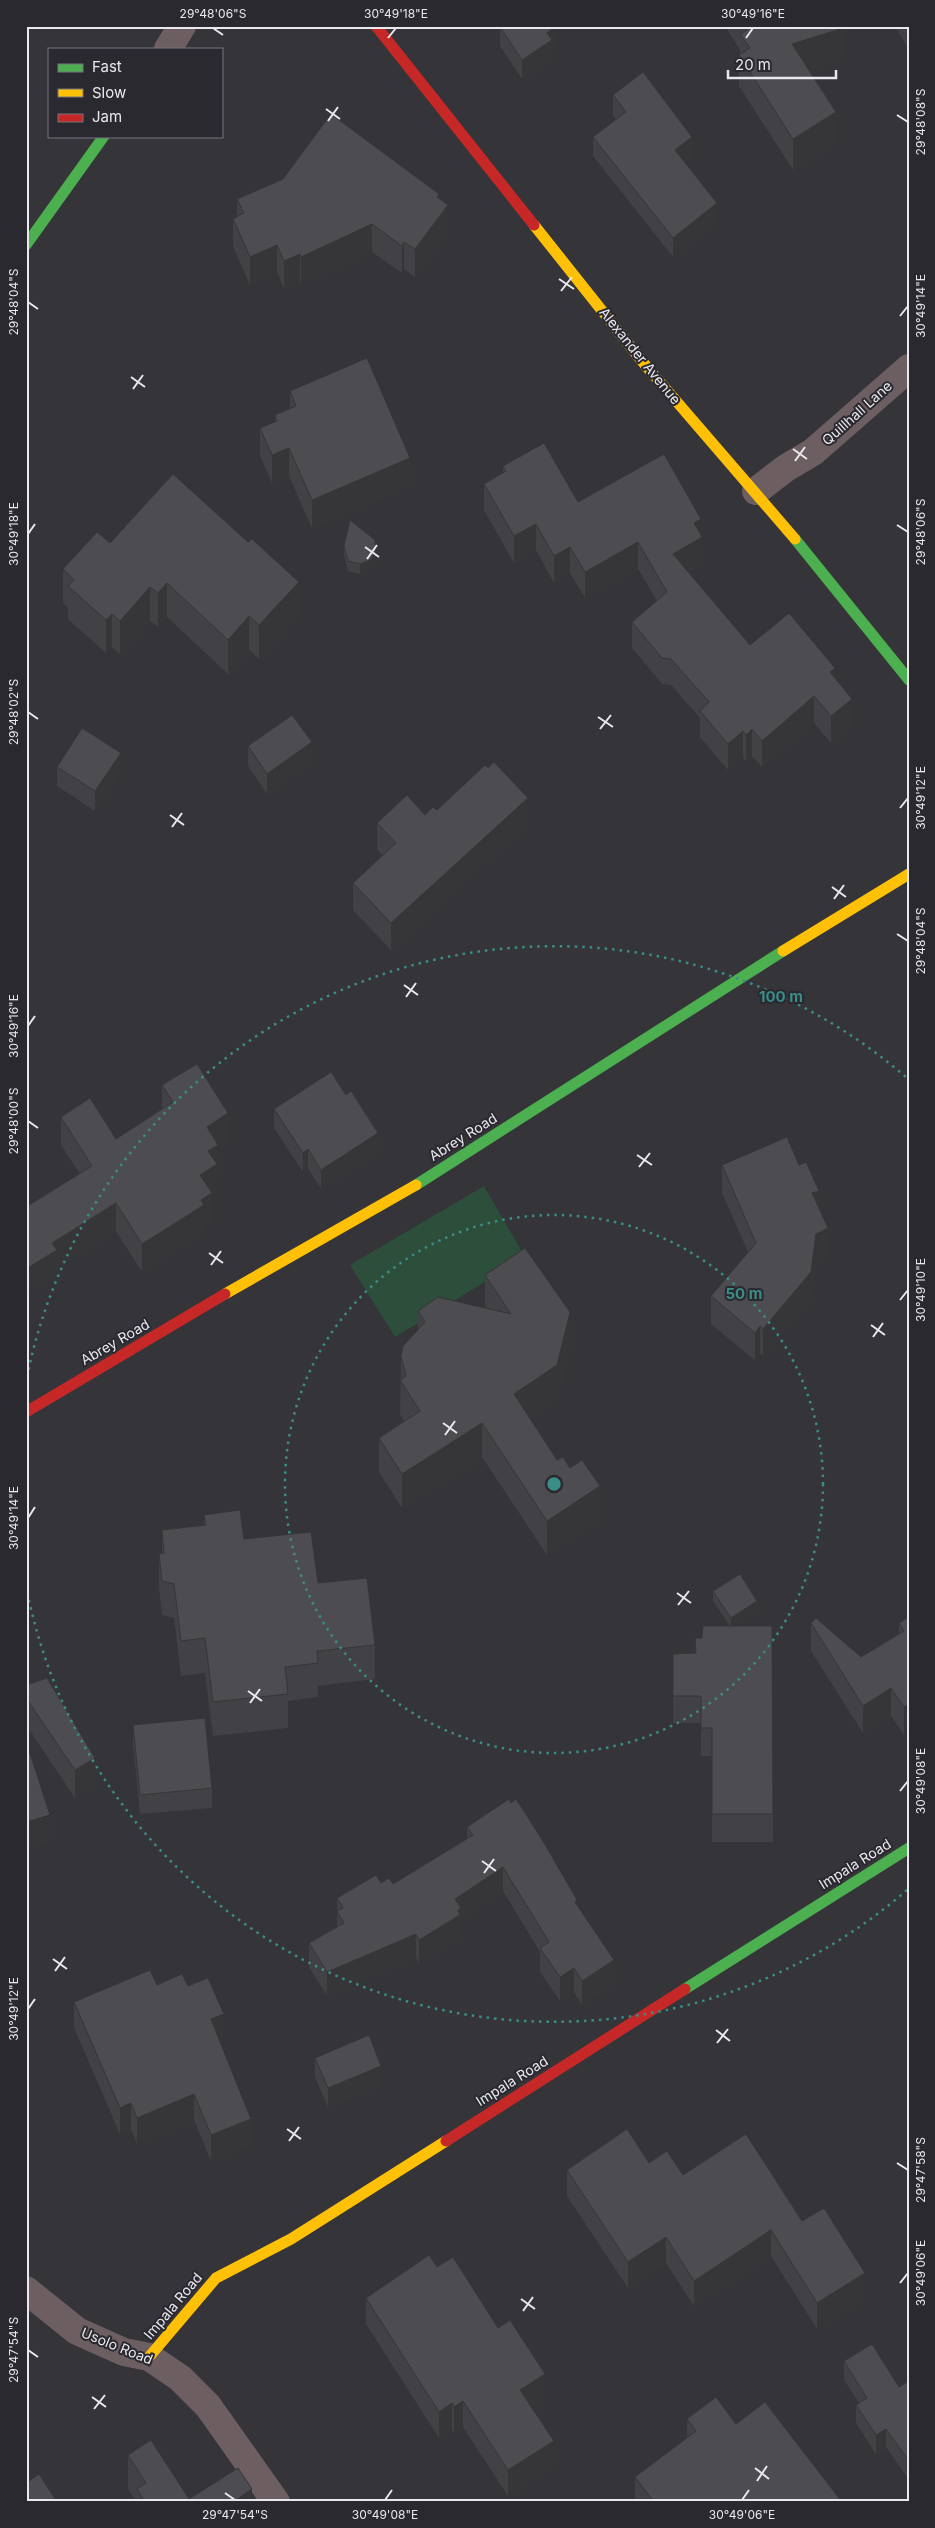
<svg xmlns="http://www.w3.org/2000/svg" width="935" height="2528" viewBox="0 0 935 2528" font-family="Inter,sans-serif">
<rect width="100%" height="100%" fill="#353439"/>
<!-- park -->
<polygon fill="#2c4e3a" points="484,1186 525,1257 395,1337 350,1265"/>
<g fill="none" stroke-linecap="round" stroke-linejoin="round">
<!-- street -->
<g stroke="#6c5e61" stroke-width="28">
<polyline points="168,49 182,26"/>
<polyline points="756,491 786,468 813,452 909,368"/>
<polyline points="26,2290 77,2331 124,2352 149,2357 180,2378 208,2406 276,2502"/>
</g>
<!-- fast -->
<g stroke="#4caf50" stroke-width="11">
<polyline points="26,245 104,136"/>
<polyline points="795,539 909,680"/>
<polyline points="416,1185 783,951"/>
<polyline points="685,1989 909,1848"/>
</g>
<!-- slow -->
<g stroke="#ffc107" stroke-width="11">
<polyline points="534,225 646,366 795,539"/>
<polyline points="783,951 909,874"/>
<polyline points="225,1294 416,1185"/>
<polyline points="149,2357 216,2278 291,2239 446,2141"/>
</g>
<!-- jam -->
<g stroke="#c62828" stroke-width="11">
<polyline points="376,26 534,225"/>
<polyline points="26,1412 225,1294"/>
<polyline points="446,2141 685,1989"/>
</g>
</g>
<!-- wall -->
<g fill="#424145">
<polygon points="725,26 844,26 844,53 837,61 809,69 836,143 793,170 739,86 739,55 740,54 740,50"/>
<polygon points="895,26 909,26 909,50"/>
<polygon points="500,27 555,47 552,49 552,59 522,79 500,46"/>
<polygon points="613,95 692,156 684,162 717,222 673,257 593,156 593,137 616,119 613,115"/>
<polygon points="237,199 439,199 448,233 415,277 404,269 402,273 372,252 301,284 300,281 284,289 277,272 250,285 233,246 233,219 237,217"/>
<polygon points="290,391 410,486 312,528 289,476 272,483 260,456 260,428 275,422 275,415 290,408"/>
<polygon points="503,466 578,502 701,535 702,564 688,572 750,645 835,678 852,725 831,743 814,723 762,767 752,756 746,761 743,758 728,770 700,737 700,718 671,685 662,684 632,648 632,622 657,601 638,569 585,598 570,573 554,583 536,550 514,563 484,510 484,484 503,473"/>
<polygon points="110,543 299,615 259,659 249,650 228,674 167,617 158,627 150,621 120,654 112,647 106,653 68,619 68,608 63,603 63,569"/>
<polygon points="344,546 376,561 370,570 360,574 348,571 344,556"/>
<polygon points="248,746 312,762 267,794 248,766"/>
<polygon points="57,767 121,772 95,811 57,786"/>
<polygon points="437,810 528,824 391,950 353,910 353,883 382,855 377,849 377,823 425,815"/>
<polygon points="162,1085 228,1141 218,1147 218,1173 217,1174 217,1191 212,1195 212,1220 204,1226 204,1232 142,1272 116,1231 57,1268 57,1277 27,1208 80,1174 61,1145 61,1117 116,1139 162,1109"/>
<polygon points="274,1109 378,1152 321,1189 308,1168 303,1172 274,1128"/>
<polygon points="722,1165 799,1165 819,1208 828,1256 816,1261 811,1299 763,1356 760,1354 755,1360 711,1324 711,1296 748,1252 722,1193"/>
<polygon points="485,1275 570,1346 557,1400 529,1418 557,1460 600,1521 547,1555 482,1457 402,1508 379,1472 379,1438 404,1421 400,1414 401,1356 418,1330 418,1311 485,1308"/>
<polygon points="204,1515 318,1583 375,1645 375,1679 318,1686 318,1697 288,1701 288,1728 213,1736 205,1673 181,1676 174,1618 162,1615 159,1588 159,1554 162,1553 162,1530 204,1525"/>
<polygon points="713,1591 757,1611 733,1626 772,1626 773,1842 712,1842 712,1756 701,1756 701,1723 673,1723 673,1654 695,1653 702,1638 730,1626 713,1601"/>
<polygon points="909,1617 909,1732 904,1735 891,1716 863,1733 811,1651 811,1623 861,1657 899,1634 899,1623"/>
<polygon points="26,1685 95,1785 75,1798 26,1725"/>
<polygon points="133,1725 212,1788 212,1808 140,1814 133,1744"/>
<polygon points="467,1827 577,1905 614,1983 582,2005 574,1992 560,2001 540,1972 540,1952 503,1891 461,1919 460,1939 419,1964 416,1957 327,1996 309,1967 309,1943 337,1926 337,1898 381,1883 393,1884 467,1839"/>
<polygon points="157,1985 188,1986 224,2039 220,2041 251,2145 211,2161 194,2120 137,2144 131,2129 120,2134 74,2028 74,2002"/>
<polygon points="315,2058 381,2086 328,2107 315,2077"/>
<polygon points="649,2163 683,2175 802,2221 865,2299 817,2329 771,2256 694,2306 666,2263 628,2288 567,2196 567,2170"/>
<polygon points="437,2267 545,2400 532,2408 554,2467 508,2496 463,2427 454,2433 452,2430 439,2438 366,2324 366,2298"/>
<polygon points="844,2361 899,2387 909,2381 909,2480 886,2447 876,2454 856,2423 856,2405 859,2403 844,2380"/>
<polygon points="687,2419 736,2424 842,2502 635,2502 635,2477 687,2438"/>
<polygon points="128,2455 189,2499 252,2502 136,2502 128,2489"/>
</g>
<!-- shaded-wall -->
<g fill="#363538">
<polygon points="840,26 844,26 844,53 837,61 792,74 792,44"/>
<polygon points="555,27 555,47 552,49 552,59 522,79 522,60 547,33"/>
<polygon points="836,112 836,143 793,170 793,139"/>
<polygon points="692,137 692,156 675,169 675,150"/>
<polygon points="439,194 439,217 448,205 448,233 415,277 415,249 437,197"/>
<polygon points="717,203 717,222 673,257 673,238"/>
<polygon points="372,224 372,252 301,284 301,257"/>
<polygon points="404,242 404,269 402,273 402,246"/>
<polygon points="277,245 277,272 250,285 250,257"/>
<polygon points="300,254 300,281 284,289 284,261"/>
<polygon points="289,448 289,476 272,483 272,455"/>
<polygon points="410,458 410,486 312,528 312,500"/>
<polygon points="701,519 701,538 702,537 702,564 673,580 673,554 694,523"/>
<polygon points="536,524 536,550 514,563 514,536"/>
<polygon points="638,542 638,569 585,598 585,572"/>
<polygon points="570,547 570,573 554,583 554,556"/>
<polygon points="376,551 376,561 370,570 360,574 360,564"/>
<polygon points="299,582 299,615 259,659 259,625"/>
<polygon points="167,583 167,617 158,627 158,593"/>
<polygon points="150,587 150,621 120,654 120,621"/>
<polygon points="112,614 112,647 106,653 106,620"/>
<polygon points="249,616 249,650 228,674 228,640"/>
<polygon points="835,668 835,695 830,672"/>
<polygon points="814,696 814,723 762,767 762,741"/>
<polygon points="852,699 852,725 831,743 831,716"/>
<polygon points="752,729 752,756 746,761 746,735"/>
<polygon points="743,731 743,758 728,770 728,744"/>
<polygon points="312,742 312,762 267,794 267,774"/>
<polygon points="121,753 121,772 95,811 95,791"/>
<polygon points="528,798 528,824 391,950 391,923"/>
<polygon points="228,1113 228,1141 218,1147 218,1173 217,1174 217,1191 212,1195 212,1220 204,1226 204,1232 142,1272 142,1244 200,1175 207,1127"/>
<polygon points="378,1133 378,1152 321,1189 321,1170"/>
<polygon points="308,1149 308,1168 303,1172 303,1153"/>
<polygon points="819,1191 819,1218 812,1193"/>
<polygon points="116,1203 116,1231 57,1268 57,1277 26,1296 26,1269 52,1243"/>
<polygon points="828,1228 828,1256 816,1261 811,1299 763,1356 763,1329 816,1234"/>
<polygon points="570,1312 570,1346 557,1400 514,1428 514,1394"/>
<polygon points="760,1326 760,1354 755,1360 755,1333"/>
<polygon points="482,1423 482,1457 402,1508 402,1474"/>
<polygon points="600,1486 600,1521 547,1555 547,1521"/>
<polygon points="757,1601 757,1611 731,1628 731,1618"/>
<polygon points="891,1688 891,1716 863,1733 863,1706"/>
<polygon points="909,1704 909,1732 904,1735 904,1707"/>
<polygon points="95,1758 95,1785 75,1798 75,1770"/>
<polygon points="50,1815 50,1842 26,1850 26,1822"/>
<polygon points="503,1867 503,1891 461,1919 460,1939 419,1964 419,1940 455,1899"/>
<polygon points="416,1934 416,1957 327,1996 327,1972"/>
<polygon points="614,1960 614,1983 582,2005 582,1981"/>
<polygon points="574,1968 574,1992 560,2001 560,1977"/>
<polygon points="224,2014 224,2039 211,2045 211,2019"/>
<polygon points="381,2066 381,2086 328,2107 328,2088"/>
<polygon points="194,2094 194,2120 137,2144 137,2118"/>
<polygon points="131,2103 131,2129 120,2134 120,2108"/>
<polygon points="251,2119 251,2145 211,2161 211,2135"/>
<polygon points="771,2230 771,2256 694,2306 694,2281"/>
<polygon points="666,2237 666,2263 628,2288 628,2262"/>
<polygon points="865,2273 865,2299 817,2329 817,2303"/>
<polygon points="545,2374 545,2400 520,2416 520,2390"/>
<polygon points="463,2401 463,2427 454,2433 454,2407"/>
<polygon points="452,2403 452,2430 439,2438 439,2412"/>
<polygon points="886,2429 886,2447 876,2454 876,2435"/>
<polygon points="554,2441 554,2467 508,2496 508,2470"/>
<polygon points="252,2489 252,2502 233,2502"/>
</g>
<!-- building -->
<g fill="#4d4c50" stroke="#363538">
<polygon points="500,26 555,26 555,27 547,33 552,40 522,60 500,27"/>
<polygon points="745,26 840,26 837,30 792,44 836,112 793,139 739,55 750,48 740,34 747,30"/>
<polygon points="643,72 692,137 675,150 717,203 673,238 593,137 626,112 613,95"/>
<polygon points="331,114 439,194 437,197 448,205 415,249 404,242 402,246 372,224 301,257 300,254 284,261 277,245 250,257 233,219 244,213 237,199 283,179"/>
<polygon points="367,358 410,458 312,500 289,448 272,455 260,428 277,421 275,415 296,406 290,391"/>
<polygon points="544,443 578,502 664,454 701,519 694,523 702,537 673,554 750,645 789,613 835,668 830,672 852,699 831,716 814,696 762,741 752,729 746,735 743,731 728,744 700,711 709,702 671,659 662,658 632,622 667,592 638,542 585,572 570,547 554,556 536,524 514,536 484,484 506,471 503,466"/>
<polygon points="173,474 248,542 252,539 299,582 259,625 249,616 228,640 167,583 158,593 150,587 120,621 112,614 106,620 68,586 74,580 63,569 97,532 110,543"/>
<polygon points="350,520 375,540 376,551 370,560 360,564 348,561 344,546"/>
<polygon points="292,715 312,742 267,774 248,746"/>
<polygon points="82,728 121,753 95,791 57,767"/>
<polygon points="494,762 528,798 391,923 353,883 396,843 377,823 407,795 425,815 433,807 437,810 485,765 488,768"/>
<polygon points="197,1064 228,1113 207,1127 218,1145 208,1151 217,1164 200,1175 212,1193 201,1200 204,1205 142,1244 116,1203 52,1243 57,1250 26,1269 26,1207 92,1166 61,1117 90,1098 116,1139 173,1102 162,1085"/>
<polygon points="331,1072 346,1095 351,1091 378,1133 321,1170 308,1149 303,1153 274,1109"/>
<polygon points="787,1137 799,1165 806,1162 819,1191 812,1193 828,1228 816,1234 811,1272 763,1329 760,1326 755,1333 711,1296 756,1243 722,1165"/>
<polygon points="525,1248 570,1312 557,1365 514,1394 557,1460 563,1457 570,1468 582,1460 600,1486 547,1521 482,1423 402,1474 379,1438 420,1411 400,1380 406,1376 401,1356 403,1346 425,1322 418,1311 438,1297 511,1314 485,1275"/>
<polygon points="240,1510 244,1539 311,1532 318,1583 367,1578 375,1645 317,1651 318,1663 285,1667 288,1694 213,1702 205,1638 181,1641 174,1584 162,1581 159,1554 164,1553 162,1530 206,1525 204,1515"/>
<polygon points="740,1574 757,1601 731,1618 713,1591"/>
<polygon points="909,1617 909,1704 904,1707 891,1688 863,1706 811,1623 816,1618 861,1657 904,1631 899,1623"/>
<polygon points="703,1626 772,1626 773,1814 712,1814 712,1728 701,1728 701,1696 673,1696 673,1654 696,1653 695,1638 702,1638"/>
<polygon points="47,1678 95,1758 75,1770 26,1698 26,1685"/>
<polygon points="205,1718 212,1788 140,1795 133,1725"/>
<polygon points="26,1741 50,1815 26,1822"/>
<polygon points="509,1799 511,1803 516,1799 543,1841 577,1900 575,1902 614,1960 582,1981 574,1968 560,1977 540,1948 549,1942 503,1867 455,1899 461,1908 458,1910 460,1915 419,1940 416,1934 327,1972 309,1943 344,1923 337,1911 343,1908 337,1898 376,1875 381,1883 389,1878 393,1884 473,1835 467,1827"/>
<polygon points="150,1970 157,1985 182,1974 188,1986 208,1978 224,2014 211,2019 251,2119 211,2135 194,2094 137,2118 131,2103 120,2108 74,2002"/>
<polygon points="369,2035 381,2066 328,2088 315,2058"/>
<polygon points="627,2129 649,2163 667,2151 683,2175 746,2134 802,2221 824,2208 865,2273 817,2303 771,2230 694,2281 666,2237 628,2262 567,2170"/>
<polygon points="429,2255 437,2267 453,2257 498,2328 510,2320 545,2374 520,2390 554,2441 508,2470 463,2401 454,2407 452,2403 439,2412 366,2298"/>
<polygon points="872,2344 899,2387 909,2381 909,2461 886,2429 876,2435 856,2405 867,2398 844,2361"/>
<polygon points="716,2397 736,2424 765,2402 842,2502 654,2502 635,2477 696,2431 687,2419"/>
<polygon points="151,2440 189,2499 238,2468 252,2489 233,2502 142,2502 144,2500 137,2489 146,2483 128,2455"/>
<polygon points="39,2474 57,2502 26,2502 26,2483"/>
</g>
<!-- ticks -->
<path fill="none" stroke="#e9e8ed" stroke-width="2" d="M213,28L223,35M388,38L396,28M746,38L753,28M326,109L340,119M897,115L908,122M328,121L338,107M559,279L574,289M561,291L572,277M28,302L38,309M900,316L908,306M131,377L145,387M133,389L143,375M793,449L807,459M795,461L805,447M897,525L908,532M28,534L35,524M365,547L379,557M367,559L377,545M28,712L38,719M598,717L613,727M600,729L611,715M900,808L908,798M170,815L184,825M172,827L182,813M832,887L846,897M834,899L844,885M897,934L908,941M404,985L418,995M406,997L416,983M28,1026L35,1016M28,1121L38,1128M637,1155L652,1165M639,1167L650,1153M209,1253L223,1263M211,1265L221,1251M900,1300L908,1290M871,1325L885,1335M873,1337L883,1323M443,1423L457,1433M445,1435L455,1421M28,1518L35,1507M677,1593L691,1603M678,1605L689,1591M248,1691L262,1701M250,1703L260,1689M900,1791L908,1781M482,1861L496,1871M484,1873L494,1859M53,1959L67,1969M55,1971L65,1957M28,2009L35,1999M716,2030L730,2041M717,2043L728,2029M287,2129L301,2139M289,2141L299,2127M897,2163L908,2170M900,2283L908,2273M521,2299L535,2309M523,2311L533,2297M28,2350L38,2357M92,2397L106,2407M94,2409L105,2395M755,2468L769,2479M757,2481L767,2466M225,2493L235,2500M385,2500L392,2490M742,2500L749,2490"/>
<!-- distance rings -->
<g fill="none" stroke="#3b8d87" stroke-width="2.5" stroke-dasharray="2.5 5">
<circle cx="554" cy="1484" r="269"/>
<path d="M907 1890A538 538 0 0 1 27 1591M27 1377A538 538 0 0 1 907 1078"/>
</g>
<g text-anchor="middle" stroke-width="4" stroke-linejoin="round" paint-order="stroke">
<!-- street labels -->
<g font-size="14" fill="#e9e8ed" stroke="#2a2930">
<text transform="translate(640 356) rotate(51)" y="5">Alexander Avenue</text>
<text transform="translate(857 413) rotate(-42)" y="5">Quillhall Lane</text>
<text transform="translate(463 1137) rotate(-32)" y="5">Abrey Road</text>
<text transform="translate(115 1342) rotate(-30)" y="5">Abrey Road</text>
<text transform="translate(855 1864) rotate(-32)" y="5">Impala Road</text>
<text transform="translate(512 2081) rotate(-32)" y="5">Impala Road</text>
<text transform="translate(173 2306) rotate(-50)" y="5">Impala Road</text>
<text transform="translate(117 2346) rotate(22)" y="5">Usolo Road</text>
</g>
</g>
<circle cx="554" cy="1484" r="8" fill="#3b8d87" stroke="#2a2930" stroke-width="2.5"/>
<g font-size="15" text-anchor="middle" font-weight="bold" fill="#3b8d87" stroke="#2a2930" stroke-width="4" stroke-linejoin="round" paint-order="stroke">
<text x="781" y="1002">100 m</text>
<text x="744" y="1299">50 m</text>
</g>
<!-- border -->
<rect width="935" height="2528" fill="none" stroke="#2a2930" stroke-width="55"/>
<!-- legend -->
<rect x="48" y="48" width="175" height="90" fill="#2a2930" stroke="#76757c"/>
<rect x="58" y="64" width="25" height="8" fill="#4caf50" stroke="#76757c"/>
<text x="92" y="72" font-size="15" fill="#e9e8ed">Fast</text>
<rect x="58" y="89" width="25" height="8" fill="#ffc107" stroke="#76757c"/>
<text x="92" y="98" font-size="15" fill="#e9e8ed">Slow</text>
<rect x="58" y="114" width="25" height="8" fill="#c62828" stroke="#76757c"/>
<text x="92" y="122" font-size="15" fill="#e9e8ed">Jam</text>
<!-- scale -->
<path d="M728 70v8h108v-8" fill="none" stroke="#e9e8ed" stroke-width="2.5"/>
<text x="735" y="70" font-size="15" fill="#e9e8ed" stroke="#2a2930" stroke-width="4" paint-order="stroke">20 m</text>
<rect x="28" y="28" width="880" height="2472" fill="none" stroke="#e9e8ed" stroke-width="2"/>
<g font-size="12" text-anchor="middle" fill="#e9e8ed">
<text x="213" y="18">29°48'06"S</text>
<text x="396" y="18">30°49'18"E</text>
<text x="753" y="18">30°49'16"E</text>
<text transform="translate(921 122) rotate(-90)" y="4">29°48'08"S</text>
<text transform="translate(14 302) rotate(-90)" y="4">29°48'04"S</text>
<text transform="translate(921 306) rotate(-90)" y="4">30°49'14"E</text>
<text transform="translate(921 532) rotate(-90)" y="4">29°48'06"S</text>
<text transform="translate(14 534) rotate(-90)" y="4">30°49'18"E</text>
<text transform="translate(14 712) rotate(-90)" y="4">29°48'02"S</text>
<text transform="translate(921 798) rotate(-90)" y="4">30°49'12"E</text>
<text transform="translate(921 941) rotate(-90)" y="4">29°48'04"S</text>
<text transform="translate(14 1026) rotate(-90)" y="4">30°49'16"E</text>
<text transform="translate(14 1121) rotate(-90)" y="4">29°48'00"S</text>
<text transform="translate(921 1290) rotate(-90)" y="4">30°49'10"E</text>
<text transform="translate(14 1518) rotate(-90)" y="4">30°49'14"E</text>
<text transform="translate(921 1781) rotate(-90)" y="4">30°49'08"E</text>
<text transform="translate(14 2009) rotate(-90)" y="4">30°49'12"E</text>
<text transform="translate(921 2170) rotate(-90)" y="4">29°47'58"S</text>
<text transform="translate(921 2273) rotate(-90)" y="4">30°49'06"E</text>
<text transform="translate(14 2350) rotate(-90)" y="4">29°47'54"S</text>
<text x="235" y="2519">29°47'54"S</text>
<text x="385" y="2519">30°49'08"E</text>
<text x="742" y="2519">30°49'06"E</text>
</g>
</svg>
